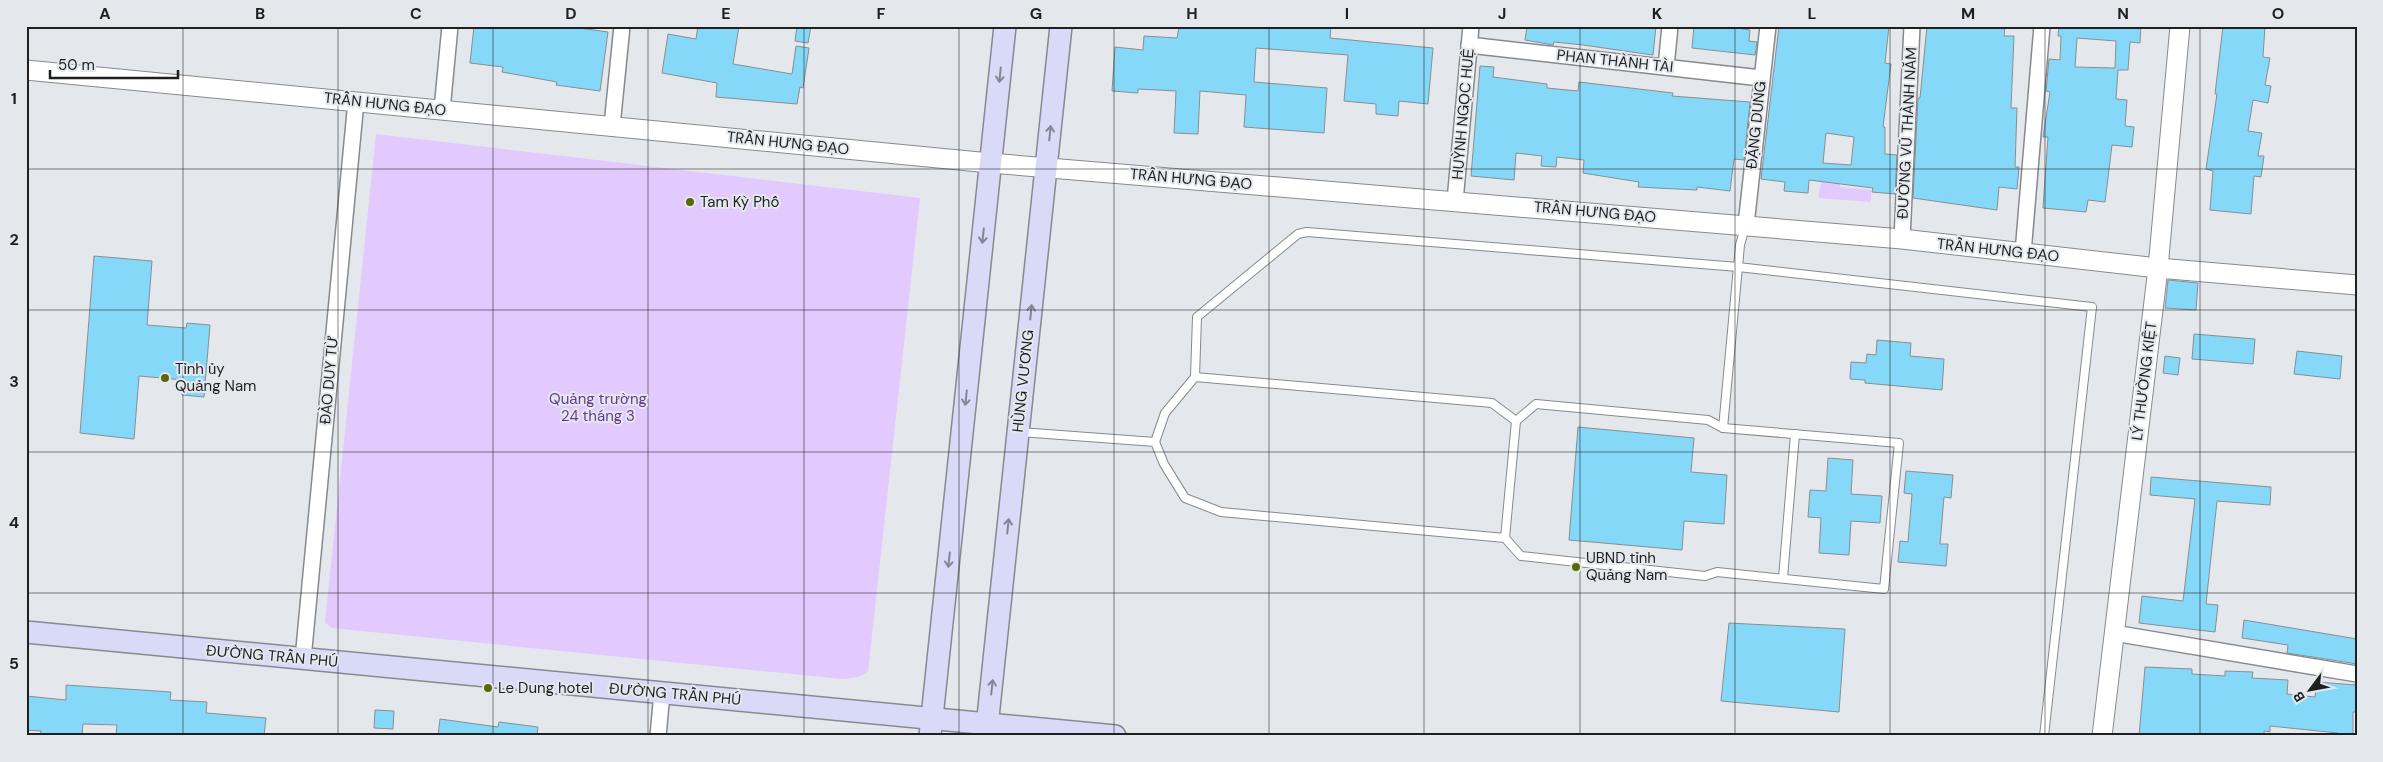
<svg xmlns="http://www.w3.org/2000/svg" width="2383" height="762" viewBox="0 0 2383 762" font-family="'DM Sans',sans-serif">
<rect width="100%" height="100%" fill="#e4e8ed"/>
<!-- green -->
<g fill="#e2cafe">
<polygon points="376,134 920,198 868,672 858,677 843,679 331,628 325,622"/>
<polygon points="1822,177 1839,180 1840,187 1871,190 1871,202 1818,198"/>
</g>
<!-- building -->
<g fill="#85d8f8" stroke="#888f91" fill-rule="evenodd">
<polygon points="474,26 565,26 608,32 600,91 556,85 557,82 502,72 503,67 470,63"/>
<polygon points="698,26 739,26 733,64 792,74 796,46 809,48 803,88 800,87 797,104 716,97 717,83 662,73 668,34 696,39"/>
<polygon points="797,26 811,26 808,43 795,41"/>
<polygon points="1179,26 1331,26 1330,38 1433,48 1428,104 1399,101 1398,116 1376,114 1376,104 1344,101 1348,55 1256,48 1254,82 1327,88 1324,133 1244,127 1246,95 1200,91 1198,134 1174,133 1176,91 1138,89 1138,93 1112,91 1115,47 1143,50 1144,36 1177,38"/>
<polygon points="1527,26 1656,26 1653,55 1583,45 1554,42 1553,45 1525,40"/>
<polygon points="1694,26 1725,26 1750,30 1749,41 1757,42 1755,55 1692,48"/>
<path d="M1779,26H1889L1885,63L1891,64L1883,127H1885V154L1897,155L1895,194L1872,192L1873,188L1809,180L1808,193L1784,191L1785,182L1761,179ZM1826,133L1854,137L1851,165L1823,163Z"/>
<polygon points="1927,26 2005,26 2004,36 2014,36 2011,108 2017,108 2015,167 2019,167 2017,189 1999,187 1997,210 1913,198 1918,98 1920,98"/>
<path d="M2059,26H2141L2140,43L2130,42L2128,70H2118L2116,99L2127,100L2125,126L2134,127L2132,147L2112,145L2105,202L2088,200L2086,212L2043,208L2048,137H2043L2050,92L2046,91L2049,59L2060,60L2061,36H2058ZM2077,38L2116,41L2115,68L2075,67Z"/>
<polygon points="2223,26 2265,26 2263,57 2270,58 2265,85 2271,86 2268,103 2253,100 2248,131 2262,133 2258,156 2264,156 2261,177 2254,176 2251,214 2210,210 2213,171 2206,169 2217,94 2215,94"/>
<polygon points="1480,66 1494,67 1493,77 1547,84 1547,88 1578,91 1579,82 1673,93 1672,96 1750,102 1744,160 1734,159 1730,191 1697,187 1697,190 1638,187 1639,182 1583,173 1584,160 1557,157 1556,167 1541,166 1542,156 1516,153 1514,180 1471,176"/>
<polygon points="94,256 152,261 147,325 186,328 187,323 210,325 204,397 182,395 184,380 139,376 134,439 80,433"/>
<polygon points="2168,280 2198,283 2196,310 2165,308"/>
<polygon points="2194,334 2255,339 2253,364 2192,359"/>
<polygon points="1877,340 1911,343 1910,356 1944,359 1942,390 1865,383 1865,380 1850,379 1851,362 1866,363 1867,354 1876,355"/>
<polygon points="2297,351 2342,356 2340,379 2294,374"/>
<polygon points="2165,356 2180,358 2178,375 2163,373"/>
<polygon points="1578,427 1694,438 1691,472 1727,475 1724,524 1684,521 1682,550 1569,540"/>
<polygon points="1828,458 1853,460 1851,494 1882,496 1880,523 1851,521 1849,555 1819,553 1821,518 1808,517 1810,490 1826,491"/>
<polygon points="1906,471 1953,475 1951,498 1944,497 1940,544 1948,544 1946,566 1898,562 1900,541 1908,542 1912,494 1904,493"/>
<polygon points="2151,477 2271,487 2270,505 2217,501 2206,604 2218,605 2215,632 2139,623 2142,596 2183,601 2195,499 2150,495"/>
<polygon points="2244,620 2357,639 2357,664 2287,653 2288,645 2242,638"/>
<polygon points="1729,623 1845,629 1839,712 1721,701"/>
<polygon points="2145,667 2192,669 2192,674 2225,676 2225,671 2253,672 2252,678 2288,680 2287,694 2315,697 2317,682 2357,685 2357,712 2353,712 2353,736 2338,736 2338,733 2270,726 2270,732 2264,731 2264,736 2139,736"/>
<polygon points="66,685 171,692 170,700 207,702 206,713 266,718 264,736 116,736 117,725 83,724 82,736 40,736 41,731 26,730 26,696 66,700"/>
<polygon points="375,710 394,711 393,729 374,728"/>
<polygon points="440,719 498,727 499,722 538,727 537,736 438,736"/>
</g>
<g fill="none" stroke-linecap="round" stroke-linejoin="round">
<defs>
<g id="service">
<polyline points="1195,377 1197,317 1298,234 1307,232 1738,267 2092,307 2044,736"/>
<polyline points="1723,428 1740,245 1745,227"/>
<polyline points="1020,432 1155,442 1164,464 1185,498 1221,512 1505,538 1521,556 1705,576 1717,572 1884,589 1899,443 1723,428 1708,420 1536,404 1516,421"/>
<polyline points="1155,442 1165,413 1195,377 1492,403 1516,421 1505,538"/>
<polyline points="1783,578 1795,434"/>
</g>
<g id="minor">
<polyline points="1469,45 1761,78"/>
<polyline points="1666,67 1670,26"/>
<polyline points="442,110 450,26"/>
<polyline points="612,126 622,26"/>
<polyline points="1455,201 1471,26"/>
<polyline points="1746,225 1768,26"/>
<polyline points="1902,239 1912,26"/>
<polyline points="2023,253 2042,26"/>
<polyline points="2114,633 2357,674"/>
<polyline points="303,659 356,101"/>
<polyline points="658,736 662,693"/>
</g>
<g id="tertiary">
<polyline points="26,70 990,163 1902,239 2158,268 2357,285"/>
<polyline points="2102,736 2158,268 2180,26"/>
</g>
<g id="secondary">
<polyline points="26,632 1115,736"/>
<polyline points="930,736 1005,26"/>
<polyline points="986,736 1061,26"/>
</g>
</defs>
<!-- service casing -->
<use href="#service" stroke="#868a8f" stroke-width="10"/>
<!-- minor casing -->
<use href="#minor" stroke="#868a8f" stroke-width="18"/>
<!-- tertiary casing -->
<use href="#tertiary" stroke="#868a8f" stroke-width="21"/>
<!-- secondary casing -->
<use href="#secondary" stroke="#868a8f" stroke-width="24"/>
<!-- service -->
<use href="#service" stroke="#fff" stroke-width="8"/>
<!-- minor -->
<use href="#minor" stroke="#fff" stroke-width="15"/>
<!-- tertiary -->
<use href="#tertiary" stroke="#fff" stroke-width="19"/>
<!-- secondary -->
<use href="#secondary" stroke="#d8daf8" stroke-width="21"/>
</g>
<!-- one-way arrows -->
<defs><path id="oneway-shaft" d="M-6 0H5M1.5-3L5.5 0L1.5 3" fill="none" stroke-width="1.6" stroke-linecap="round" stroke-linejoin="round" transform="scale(1.25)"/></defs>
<g stroke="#848697">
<use href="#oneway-shaft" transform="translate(1000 75) rotate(96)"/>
<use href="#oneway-shaft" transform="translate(1050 133) rotate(-84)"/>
<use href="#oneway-shaft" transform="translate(983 236) rotate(96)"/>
<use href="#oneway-shaft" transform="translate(1031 312) rotate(-84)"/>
<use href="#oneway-shaft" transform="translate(966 398) rotate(96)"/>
<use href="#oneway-shaft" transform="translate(1008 526) rotate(-84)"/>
<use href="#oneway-shaft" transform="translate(949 560) rotate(96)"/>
<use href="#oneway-shaft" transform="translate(992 687) rotate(-84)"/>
</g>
<!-- grid -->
<path fill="none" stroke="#1e1f21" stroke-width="1" stroke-opacity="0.55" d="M183,26V736M338,26V736M493,26V736M648,26V736M804,26V736M959,26V736M1114,26V736M1269,26V736M1424,26V736M1580,26V736M1735,26V736M1890,26V736M2045,26V736M2200,26V736M26,169H2357M26,310H2357M26,452H2357M26,593H2357"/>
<!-- markers -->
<g fill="#5b6608" stroke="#e4e8ed" stroke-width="2">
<circle cx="690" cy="202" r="5"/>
<circle cx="165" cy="378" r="5"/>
<circle cx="1576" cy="567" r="5"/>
<circle cx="488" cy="688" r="5"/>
</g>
<g text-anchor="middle" stroke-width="4" stroke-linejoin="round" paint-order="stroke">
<!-- street labels -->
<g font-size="15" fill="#1e1f21" stroke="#e4e8ed">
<text transform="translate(1615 61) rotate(6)" y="5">PHAN THÀNH TÀI</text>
<text transform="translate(385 104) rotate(6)" y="5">TRẦN HƯNG ĐẠO</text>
<text transform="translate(1463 114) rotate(-85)" y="5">HUỲNH NGỌC HUỆ</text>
<text transform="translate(1756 125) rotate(-84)" y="5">ĐẶNG DUNG</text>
<text transform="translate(1907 133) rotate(-87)" y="5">ĐƯỜNG VŨ THÀNH NĂM</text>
<text transform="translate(788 143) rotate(6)" y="5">TRẦN HƯNG ĐẠO</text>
<text transform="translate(1191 179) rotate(5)" y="5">TRẦN HƯNG ĐẠO</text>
<text transform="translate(1595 212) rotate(5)" y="5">TRẦN HƯNG ĐẠO</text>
<text transform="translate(1998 250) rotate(6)" y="5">TRẦN HƯNG ĐẠO</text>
<text transform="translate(329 380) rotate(-85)" y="5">ĐÀO DUY TỪ</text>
<text transform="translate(1023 381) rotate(-84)" y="5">HÙNG VƯƠNG</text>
<text transform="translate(2144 381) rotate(-83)" y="5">LÝ THƯỜNG KIỆT</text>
<text transform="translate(272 656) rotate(5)" y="5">ĐƯỜNG TRẦN PHÚ</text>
<text transform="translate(675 694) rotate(5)" y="5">ĐƯỜNG TRẦN PHÚ</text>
</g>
<!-- poi labels -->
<g font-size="15" fill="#1e1f21" stroke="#e4e8ed" text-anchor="start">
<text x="700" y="207">Tam Kỳ Phố</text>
<text x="175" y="374">Tỉnh ủy<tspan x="175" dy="17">Quảng Nam</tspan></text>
<text x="1586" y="563">UBND tỉnh<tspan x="1586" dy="17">Quảng Nam</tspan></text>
<text x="498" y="693">Le Dung hotel</text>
</g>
<!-- park labels -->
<g font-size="15" fill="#693993" stroke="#e4e8ed">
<text x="598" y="404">Quảng trường<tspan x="598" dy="17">24 tháng 3</tspan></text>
</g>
</g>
<!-- border -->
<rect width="2383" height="762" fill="none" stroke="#e4e8ed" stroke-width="55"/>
<!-- north arrow -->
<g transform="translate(2310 690) rotate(238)" stroke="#e4e8ed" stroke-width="4" paint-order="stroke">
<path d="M0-4L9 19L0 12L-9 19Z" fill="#1e1f21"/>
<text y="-8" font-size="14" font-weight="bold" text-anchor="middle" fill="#1e1f21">B</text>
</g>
<!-- scale -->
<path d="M50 70v8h128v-8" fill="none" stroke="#1e1f21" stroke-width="2.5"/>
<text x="58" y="70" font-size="15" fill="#1e1f21" stroke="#e4e8ed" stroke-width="4" paint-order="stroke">50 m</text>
<rect x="28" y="28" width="2328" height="706" fill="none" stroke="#1e1f21" stroke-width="2"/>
<g font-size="16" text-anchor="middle" font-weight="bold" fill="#1e1f21">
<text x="105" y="19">A</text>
<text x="260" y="19">B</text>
<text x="416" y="19">C</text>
<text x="571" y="19">D</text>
<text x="726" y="19">E</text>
<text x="881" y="19">F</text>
<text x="1036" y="19">G</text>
<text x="1192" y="19">H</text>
<text x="1347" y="19">I</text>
<text x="1502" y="19">J</text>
<text x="1657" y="19">K</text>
<text x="1812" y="19">L</text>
<text x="1968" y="19">M</text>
<text x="2123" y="19">N</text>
<text x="2278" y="19">O</text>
<text x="14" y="104">1</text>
<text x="14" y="245">2</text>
<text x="14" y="387">3</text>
<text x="14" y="528">4</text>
<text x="14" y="669">5</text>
</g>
</svg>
